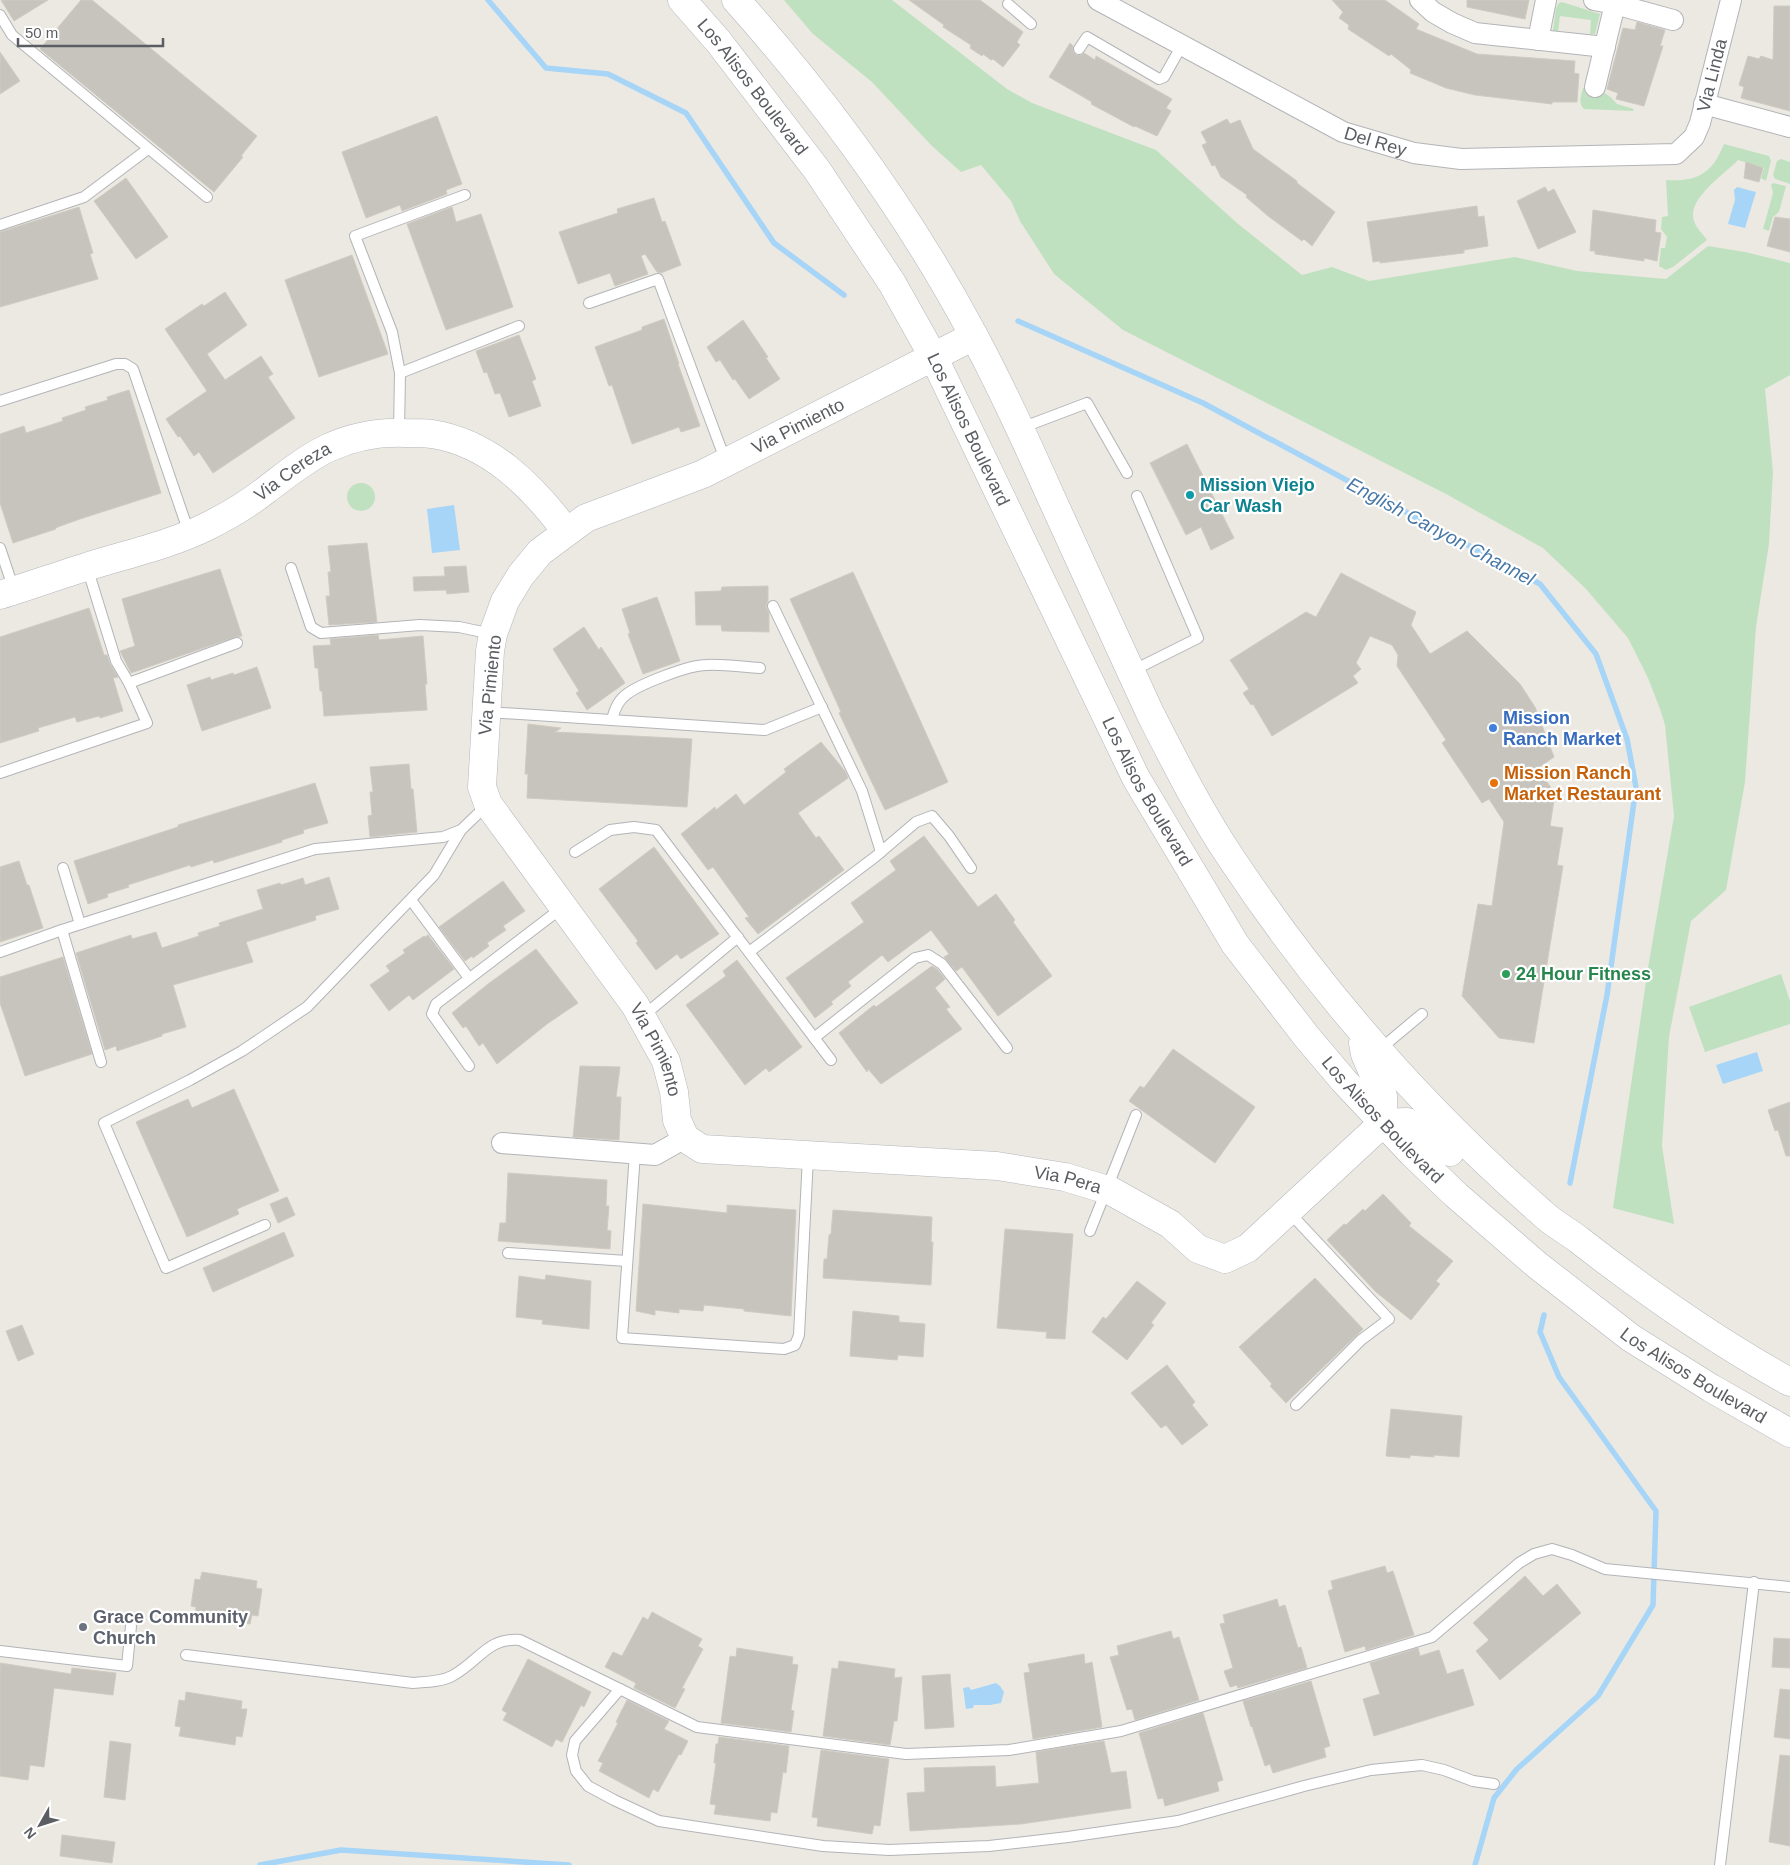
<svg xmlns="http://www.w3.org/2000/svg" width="1790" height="1865" viewBox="0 0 1790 1865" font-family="Helvetica,sans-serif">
<rect width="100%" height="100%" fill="#ece9e2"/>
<!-- green -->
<g fill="#c0e1c0">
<polygon points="784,0 892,0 1007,89 1032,103 1156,150 1237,223 1302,275 1332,267 1369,281 1515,257 1577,271 1666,279 1708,246 1745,252 1790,263 1790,375 1765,389 1773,472 1769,544 1756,627 1745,782 1726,890 1691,921 1669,1037 1662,1146 1674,1224 1613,1208 1648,968 1674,816 1665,725 1660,709 1648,678 1628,638 1586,589 1543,548 1446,494 1123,330 1054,274 1020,221 1011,201 981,165 961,172 932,146 872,82 813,34"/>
<polygon points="1562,2 1600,14 1595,34 1590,34 1591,20 1560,16 1558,33 1553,30 1556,8 1559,3"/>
<path d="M1583,88C1600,90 1606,91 1617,104L1634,109L1633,111L1584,109C1578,103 1581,96 1583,88Z"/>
<path d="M1724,144L1769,156L1771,161L1766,181L1761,178L1764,168L1738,160C1725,174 1686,199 1694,221C1696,228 1703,234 1707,240L1673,267L1666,270L1659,266L1661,248H1665L1667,237L1661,229L1662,217L1668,216L1666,180C1697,182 1712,174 1724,144Z"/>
<polygon points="1781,159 1790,162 1790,184 1775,179 1773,175 1777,161"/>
<polygon points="1773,183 1786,186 1779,212 1773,217 1769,231 1763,229 1773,193 1771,185"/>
<circle cx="361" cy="497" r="14"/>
<polygon points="1781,974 1790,1001 1790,1024 1705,1052 1689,1007"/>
</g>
<!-- water -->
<g fill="#a6d5f7">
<polygon points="1737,187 1756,192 1745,228 1728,224 1735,200 1734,190"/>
<polygon points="454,505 460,550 432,553 427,509"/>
<polygon points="1757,1052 1763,1071 1723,1084 1716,1065"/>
<polygon points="996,1683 1000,1686 1004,1692 1001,1703 990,1705 974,1705 973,1708 966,1709 963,1688 969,1687 971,1690"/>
</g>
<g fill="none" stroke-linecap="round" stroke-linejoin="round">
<!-- stream -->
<g stroke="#a6d5f7" stroke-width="5.5">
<polyline points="488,0 546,68 608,74 686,113 774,243 844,295"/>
<polyline points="1018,321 1203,403 1540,584 1596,654 1627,739 1636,787 1607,995 1570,1183"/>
<polyline points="260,1865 341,1850 569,1865"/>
<polyline points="1475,1865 1494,1798 1517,1769 1598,1696 1653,1605 1656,1511 1559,1377 1540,1332 1544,1315"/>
</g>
</g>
<!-- building -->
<g fill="#c7c4be" stroke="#d0cbc1">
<polygon points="1,0 48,0 14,21"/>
<polygon points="81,0 92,0 257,136 241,156 243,157 214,192 40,49"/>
<polygon points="909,0 980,0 1023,32 1017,42 1020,45 1003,67 993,59 991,60 983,54 982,56 970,48 971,45 943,27 944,25"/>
<polygon points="1332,0 1385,0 1419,24 1416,29 1477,54 1575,61 1574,73 1579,74 1577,102 1552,102 1552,104 1475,95 1446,88 1410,73 1411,70 1391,54 1389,56 1348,29 1349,25 1339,18 1343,12"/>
<polygon points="1467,0 1529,0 1525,19 1467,7"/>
<polygon points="1774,6 1790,6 1790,111 1741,98 1744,87 1739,85 1748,56 1759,59 1761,56 1773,60"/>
<polygon points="1637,22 1665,30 1660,46 1663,46 1644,106 1616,99 1618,93 1607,89 1623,28 1635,30"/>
<polygon points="1070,43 1073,46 1073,52 1076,55 1082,55 1084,53 1095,60 1096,56 1172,99 1166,108 1171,111 1157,136 1135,126 1134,127 1091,104 1092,102 1049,77"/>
<polygon points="0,52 20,81 0,94"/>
<polygon points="437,116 462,184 446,190 447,194 402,211 400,205 366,218 342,152"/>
<polygon points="1227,119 1230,124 1240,120 1253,149 1297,181 1297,183 1335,212 1312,246 1304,239 1302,241 1268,216 1246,197 1247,195 1221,177 1215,165 1212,166 1202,145 1207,143 1201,132"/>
<polygon points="1746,162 1763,168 1759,182 1744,178"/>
<polygon points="126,178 168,237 136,259 94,201"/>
<polygon points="1545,187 1548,192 1554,189 1576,232 1538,249 1517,201"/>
<polygon points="654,198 662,222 665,221 681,265 661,273 657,272 645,254 641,256 648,274 615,286 610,273 578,284 559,232 618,213 617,209"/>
<polygon points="1477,206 1478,217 1484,216 1488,246 1464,250 1464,253 1380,263 1380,261 1373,262 1367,222"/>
<polygon points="79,207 93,253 90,254 98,279 0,307 0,232"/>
<polygon points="452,207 456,222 481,214 513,307 446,330 407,224"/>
<polygon points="1593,210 1656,220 1655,232 1661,233 1657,261 1644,258 1644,261 1595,254 1595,251 1590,251"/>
<polygon points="1775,217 1790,219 1790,252 1767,246"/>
<polygon points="352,255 388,354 319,377 285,280"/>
<polygon points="225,292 247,325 207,354 225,380 261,356 273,374 268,377 295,418 213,473 199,452 194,456 180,436 178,437 166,419 207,391 165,329 202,304 204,306"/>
<polygon points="664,319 679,364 678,364 700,426 681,432 679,427 632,444 612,385 609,386 595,347 642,330 642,327"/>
<polygon points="743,320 768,357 766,358 780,379 749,399 735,379 733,380 720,360 716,362 707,347"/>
<polygon points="519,335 536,379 532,381 541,406 509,417 500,393 495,394 487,372 484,373 476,351"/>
<polygon points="129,390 161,493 80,519 55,528 56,529 13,543 0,503 0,434 24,426 26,433 63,421 62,418 86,410 85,407 108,400 107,397"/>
<polygon points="1187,444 1234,538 1211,550 1201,527 1186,535 1150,463"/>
<polygon points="367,543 377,622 329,625 326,596 330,596 328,572 331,572 328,546"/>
<polygon points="466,566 469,592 447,594 446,590 414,591 413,577 445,576 444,567"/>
<polygon points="220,569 242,636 235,637 131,673 120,651 135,646 122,599"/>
<polygon points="853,572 948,782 885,810 839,713 841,712 790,599"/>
<polygon points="1341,573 1416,612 1411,625 1430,654 1467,631 1520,684 1535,707 1554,757 1538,768 1555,794 1550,826 1563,828 1557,865 1563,866 1534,1043 1499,1038 1462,996 1478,904 1492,906 1504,822 1489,799 1482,803 1442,743 1446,740 1397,666 1398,655 1392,645 1370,636 1356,663 1361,669 1353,676 1358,683 1272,736 1253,704 1251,705 1243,693 1249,689 1230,660 1306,612 1316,617"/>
<polygon points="768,586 768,601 766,606 769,613 769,632 722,631 721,625 696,625 695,592 721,591 722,587"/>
<polygon points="657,597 680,661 643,674 628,634 630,633 622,609"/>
<polygon points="89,608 104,655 107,655 110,664 118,677 113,678 123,711 100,718 99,716 77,722 75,717 38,728 39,731 0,743 0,637"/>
<polygon points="584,627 599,650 601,647 625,683 587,710 576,693 579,691 553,649"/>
<polygon points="378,635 379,640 423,636 427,684 425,684 427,710 324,716 322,691 320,691 318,668 315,668 313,646 331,645 330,639"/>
<polygon points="257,667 271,708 202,731 187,685 210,677 211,680 233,673 234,675"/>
<polygon points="528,724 561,728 555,732 692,739 687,807 527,798 528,774 525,774"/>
<polygon points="821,742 845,771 848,778 798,813 816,838 819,836 844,870 758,934 745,918 749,917 713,867 708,870 681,834 715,807 716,810 736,794 744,805 786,772 784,769"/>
<polygon points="409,764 411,789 413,789 417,832 370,837 368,816 372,815 370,792 373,792 370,767"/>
<polygon points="315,783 328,823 303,830 304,833 282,840 282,842 214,863 213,860 191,867 190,865 128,885 129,887 107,894 108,897 88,904 74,861 178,827 178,825"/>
<polygon points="924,836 978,907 996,894 1015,920 1013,922 1052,976 998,1016 962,967 956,971 944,957 949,954 931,930 888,962 882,955 848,982 851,986 831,1002 833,1004 815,1018 786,978 864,922 851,903 896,870 890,861"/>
<polygon points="654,847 719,934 681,959 677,954 656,970 636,943 638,941 599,889"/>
<polygon points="19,861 27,885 29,885 43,928 0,942 0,867"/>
<polygon points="329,877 339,909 315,916 316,920 246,942 253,962 173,985 186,1027 162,1034 162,1036 117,1051 116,1046 105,1050 76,953 131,935 132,939 156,932 162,948 199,936 198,933 220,926 219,923 263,909 257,890 280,883 281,885 303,878 305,885"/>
<polygon points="503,881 525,911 503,926 506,930 487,943 489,946 473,958 472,956 465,961 439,927"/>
<polygon points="428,935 454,969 413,1000 409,995 389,1011 370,985 390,971 386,966 405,953 403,950 424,936 425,937"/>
<polygon points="536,949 578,1003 547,1024 497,1064 483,1043 479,1046 466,1026 463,1028 452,1013 488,984"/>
<polygon points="63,957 92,1054 25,1076 0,1003 0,977"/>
<polygon points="737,960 802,1047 769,1072 766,1068 745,1085 686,1005 726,976 723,971"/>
<polygon points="932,966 937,969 945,979 935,988 950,1007 946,1009 962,1029 881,1084 868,1069 867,1072 839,1033 874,1005 876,1007"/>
<polygon points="1173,1049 1255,1107 1215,1163 1129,1101 1140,1086 1144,1088"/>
<polygon points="580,1066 620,1067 616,1097 621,1097 619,1140 573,1137"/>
<polygon points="234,1089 279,1191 237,1209 239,1214 187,1237 136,1122 188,1099 192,1108"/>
<polygon points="1790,1102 1790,1156 1786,1156 1778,1130 1775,1131 1768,1110"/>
<polygon points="508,1173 607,1180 606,1206 609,1206 607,1230 611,1231 610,1249 498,1241 500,1223 506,1223"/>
<polygon points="1383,1194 1411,1223 1409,1226 1453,1261 1436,1281 1440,1284 1411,1320 1376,1292 1327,1240 1344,1224 1346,1225 1363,1209 1365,1211"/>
<polygon points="287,1197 295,1215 278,1223 270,1204"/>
<polygon points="643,1204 727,1213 727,1205 796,1210 791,1316 744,1311 744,1309 704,1305 703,1311 679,1309 679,1313 655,1310 655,1315 636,1311"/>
<polygon points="833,1210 932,1217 931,1242 933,1242 931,1285 823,1278 824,1259 827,1259 829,1235 831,1234"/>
<polygon points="1005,1229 1073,1234 1065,1339 1046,1338 1047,1332 997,1328"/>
<polygon points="284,1232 294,1256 213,1292 203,1268"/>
<polygon points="546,1275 591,1281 589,1329 542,1324 543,1320 516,1317 519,1276 545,1280"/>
<polygon points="1315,1278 1363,1329 1286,1403 1270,1386 1272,1384 1239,1347"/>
<polygon points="1137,1281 1166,1303 1151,1323 1154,1325 1127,1360 1092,1332 1103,1317 1106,1319"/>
<polygon points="853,1311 899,1316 899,1322 925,1324 923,1357 898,1355 897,1360 850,1356"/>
<polygon points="22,1325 34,1354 18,1361 6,1331"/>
<polygon points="1167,1365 1195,1402 1192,1405 1208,1425 1182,1445 1166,1425 1161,1428 1131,1393"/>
<polygon points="1391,1409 1462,1416 1459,1457 1434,1455 1434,1457 1410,1455 1410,1458 1386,1456"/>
<polygon points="1385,1566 1387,1573 1393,1571 1414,1635 1366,1650 1365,1646 1345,1652 1328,1591 1333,1589 1331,1581"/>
<polygon points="202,1572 257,1581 256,1588 262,1589 258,1616 252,1615 250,1624 195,1616 196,1607 191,1606 195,1579 200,1580"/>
<polygon points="1525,1576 1543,1596 1557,1584 1581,1613 1500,1680 1476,1651 1489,1640 1473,1623"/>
<polygon points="1277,1599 1279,1607 1285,1605 1298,1648 1301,1647 1307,1668 1238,1688 1237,1685 1230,1687 1224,1671 1233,1668 1220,1624 1225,1623 1223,1615"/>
<polygon points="652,1612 702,1639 698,1646 703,1649 682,1688 685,1689 675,1708 634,1688 636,1683 605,1667 613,1652 622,1656 643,1617 648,1620"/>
<polygon points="1171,1631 1173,1639 1179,1637 1199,1700 1135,1720 1132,1709 1127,1710 1110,1657 1119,1655 1117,1646"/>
<polygon points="1774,1638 1790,1639 1790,1668 1772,1667"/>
<polygon points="737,1648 793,1657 792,1664 798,1665 791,1710 794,1711 791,1732 721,1723 730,1656 736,1657"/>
<polygon points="1418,1648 1420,1656 1439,1650 1447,1674 1463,1669 1474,1705 1374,1736 1363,1699 1380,1694 1370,1663"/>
<polygon points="1084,1654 1085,1664 1092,1662 1102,1727 1033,1739 1024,1673 1030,1672 1028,1664"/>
<polygon points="528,1659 591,1692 584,1707 581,1705 562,1742 556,1739 552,1747 503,1720 507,1713 502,1710"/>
<polygon points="839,1661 895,1669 894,1678 902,1677 897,1721 894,1721 890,1745 823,1736 832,1668 838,1669"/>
<polygon points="0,1663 71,1674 72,1668 116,1673 113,1695 54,1688 44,1767 30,1765 28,1780 0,1776"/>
<polygon points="950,1674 954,1727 925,1729 922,1676"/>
<polygon points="1311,1681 1330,1746 1324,1748 1326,1757 1273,1773 1270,1764 1265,1766 1252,1726 1251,1727 1243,1701"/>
<polygon points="1780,1689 1790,1690 1790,1739 1774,1737"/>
<polygon points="186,1692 242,1701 241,1709 247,1709 242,1737 236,1736 235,1745 179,1736 181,1727 175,1726 179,1700 185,1701"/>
<polygon points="627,1700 669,1721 664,1729 688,1741 681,1755 679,1754 658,1792 653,1789 649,1798 599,1771 603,1763 598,1761 618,1723 616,1722"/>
<polygon points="1203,1713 1223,1780 1217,1782 1219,1791 1165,1806 1163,1798 1158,1799 1139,1733"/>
<polygon points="719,1737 789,1746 786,1773 783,1772 777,1813 771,1812 770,1821 714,1814 716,1805 710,1804 716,1763 714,1763 716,1744 718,1744"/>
<polygon points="110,1741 131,1744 125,1800 104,1797"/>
<polygon points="1104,1741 1111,1773 1126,1771 1131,1808 1021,1824 910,1831 907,1793 925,1792 924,1768 995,1766 996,1787 1039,1783 1036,1752"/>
<polygon points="821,1750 889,1759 880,1826 874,1825 872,1834 817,1826 818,1818 812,1817"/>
<polygon points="1780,1755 1790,1756 1790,1846 1769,1842"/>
<polygon points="62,1835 115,1842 112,1863 60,1856"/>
</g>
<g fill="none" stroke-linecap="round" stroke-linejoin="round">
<defs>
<g id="lane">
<polyline points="1008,4 1031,24"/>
<polyline points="0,15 12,35 207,197"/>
<polyline points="1079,49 1087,37 1159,79 1164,77 1182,45"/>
<polyline points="0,225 84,197 148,149"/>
<polyline points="589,303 658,279 726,462"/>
<polyline points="400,373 519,326"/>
<polyline points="0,401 116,364 125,364 133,369 189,533"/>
<polyline points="1021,428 1087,403 1127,473"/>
<polyline points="399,432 400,373 392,332 355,236 465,195"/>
<polyline points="0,548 14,590"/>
<polyline points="291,568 311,627 321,633 420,625 459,627 492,634"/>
<polyline points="773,606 862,791 881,852"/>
<polyline points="1132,671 1198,638 1137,496"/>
<polyline points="129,683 237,643"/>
<polyline points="487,712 765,730 822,707"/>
<path d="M612,720C614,711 618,700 627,694C640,684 689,665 706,665C724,664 742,667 760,668"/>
<polyline points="0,773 147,723 129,683 116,661 87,567"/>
<polyline points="575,852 610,830 634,827 656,830 831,1060"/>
<polyline points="63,868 80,924"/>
<polyline points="411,900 469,978"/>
<polyline points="62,930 101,1062"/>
<polyline points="0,952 62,930 315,849 443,837 461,830 487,805"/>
<polyline points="749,952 875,857 916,822 932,816 949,836 971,868"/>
<polyline points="643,1016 738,937"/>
<polyline points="814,1038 915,958 928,955 942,964 1007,1048"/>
<polyline points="1379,1050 1422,1014"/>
<polyline points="469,1066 432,1014 436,1004 563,907"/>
<polyline points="635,1153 622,1338 784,1349 795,1345 799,1335 808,1157"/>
<polyline points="1289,1212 1389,1319 1361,1340 1296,1405"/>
<polyline points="265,1225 166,1268 104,1123 190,1080 242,1051 307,1007 434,875 461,830"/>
<polyline points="1090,1231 1136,1115"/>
<polyline points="508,1253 627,1261"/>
<polyline points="0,1651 127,1666 131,1626"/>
<path d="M186,1655L413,1683C426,1682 441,1682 452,1676C479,1662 487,1637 520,1640L697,1727L906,1754L1009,1750L1121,1731L1432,1637L1519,1563L1534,1554L1552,1549L1572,1555L1605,1569L1790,1587"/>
<polyline points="620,1689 575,1741 572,1755 576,1771 588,1786 614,1800 659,1821 823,1846 889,1850 989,1846 1068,1837 1178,1821 1304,1786 1371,1770 1422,1765 1444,1770 1473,1781 1494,1784"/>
<polyline points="1720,1865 1754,1582"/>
</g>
<g id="street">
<path id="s1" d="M1098,0L1343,132L1414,153L1461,159L1676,154L1694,137L1700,123L1731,0"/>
<polyline points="1420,0 1433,12 1452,23 1475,33 1605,47"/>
<polyline points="1594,0 1615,4"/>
<polyline points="1538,40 1546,0"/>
<polyline points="1595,87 1615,4 1673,20"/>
<polyline points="1704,104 1790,127"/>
<polyline points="502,1143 655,1155 685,1138"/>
</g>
<g id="secondary">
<path id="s2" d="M682,0L718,41L817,170L892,283L934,358L1136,778L1235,944L1306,1036L1344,1081L1412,1153L1456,1195L1537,1265L1631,1338L1711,1388L1790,1433"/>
<path d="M736,0C828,103 909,214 974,336C1002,388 1027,443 1051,497C1084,569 1117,642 1150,713C1175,762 1200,812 1231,858C1318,989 1422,1108 1541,1212C1552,1223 1566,1230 1579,1240C1646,1292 1715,1341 1790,1382"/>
<path id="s3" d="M974,336L703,474L586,518L540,552L521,575L505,601L493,634L490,651L482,787L488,804L635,1005L666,1061L674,1092L677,1120L685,1138L702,1149L997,1166L1065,1177L1111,1191L1170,1224L1198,1249L1225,1259L1248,1248L1383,1123"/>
<path id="s4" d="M0,595C29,586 57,576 86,567C127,554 170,545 208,526C228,516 248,504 266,490C286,475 305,459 328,448C352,437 379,432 405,433C414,433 423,433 432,434C490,443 532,486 566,531"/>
<polyline points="1363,1043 1365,1054 1383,1096 1383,1123 1407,1122 1424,1128 1450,1152"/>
</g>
</defs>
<!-- lane casing -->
<use href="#lane" stroke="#b2b4b8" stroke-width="12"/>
<!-- street casing -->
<use href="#street" stroke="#b2b4b8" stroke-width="22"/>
<!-- secondary casing -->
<use href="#secondary" stroke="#b3b6bb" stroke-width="29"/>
<!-- lane -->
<use href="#lane" stroke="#fff" stroke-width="10"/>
<!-- street -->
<use href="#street" stroke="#fff" stroke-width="20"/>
<!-- secondary -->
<use href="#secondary" stroke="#fff" stroke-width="28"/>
</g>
<!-- markers -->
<circle fill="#0f9aa8" stroke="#fff" stroke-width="2" cx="1190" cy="495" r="5"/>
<circle fill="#3f7fe0" stroke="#fff" stroke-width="2" cx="1493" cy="728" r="5"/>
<circle fill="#e8710a" stroke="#fff" stroke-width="2" cx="1494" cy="783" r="5"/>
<circle fill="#2e9e5b" stroke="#fff" stroke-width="2" cx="1506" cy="974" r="5"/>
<circle fill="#6b7280" stroke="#fff" stroke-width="2" cx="83" cy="1627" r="5"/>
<g text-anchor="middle" stroke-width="4.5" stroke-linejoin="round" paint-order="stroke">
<!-- street labels -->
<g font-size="18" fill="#5a5d61" stroke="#fff">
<text dy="6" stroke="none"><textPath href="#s1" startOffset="704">Via Linda</textPath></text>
<text dy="6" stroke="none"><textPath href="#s2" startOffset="112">Los Alisos Boulevard</textPath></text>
<text dy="6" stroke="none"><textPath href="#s1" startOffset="312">Del Rey</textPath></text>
<text transform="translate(798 426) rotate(-27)" y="6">Via Pimiento</text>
<text dy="6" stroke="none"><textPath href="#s2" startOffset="518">Los Alisos Boulevard</textPath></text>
<text dy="6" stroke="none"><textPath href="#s4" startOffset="320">Via Cereza</textPath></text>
<text transform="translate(490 685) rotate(-84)" y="6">Via Pimiento</text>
<text dy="6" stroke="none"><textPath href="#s2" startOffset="922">Los Alisos Boulevard</textPath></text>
<text dy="6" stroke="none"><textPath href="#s3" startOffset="1052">Via Pimiento</textPath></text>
<text dy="6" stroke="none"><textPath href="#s2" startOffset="1328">Los Alisos Boulevard</textPath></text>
<text dy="6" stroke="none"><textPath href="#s3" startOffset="1534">Via Pera</textPath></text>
<text dy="6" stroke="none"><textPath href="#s2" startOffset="1732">Los Alisos Boulevard</textPath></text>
</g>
<!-- culture labels -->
<g font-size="18" font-weight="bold" fill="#0d838f" stroke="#fff" text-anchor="start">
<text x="1200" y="491">Mission Viejo<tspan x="1200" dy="21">Car Wash</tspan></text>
</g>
<!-- shop labels -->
<g font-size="18" font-weight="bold" fill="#366cbe" stroke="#fff" text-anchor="start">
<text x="1503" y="724">Mission<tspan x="1503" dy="21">Ranch Market</tspan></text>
</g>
<!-- food labels -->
<g font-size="18" font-weight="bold" fill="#c56008" stroke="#fff" text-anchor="start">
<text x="1504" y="779">Mission Ranch<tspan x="1504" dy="21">Market Restaurant</tspan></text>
</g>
<!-- leisure labels -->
<g font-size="18" font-weight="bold" fill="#27864d" stroke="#fff" text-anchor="start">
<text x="1516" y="980">24 Hour Fitness</text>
</g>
<!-- worship labels -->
<g font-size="18" font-weight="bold" fill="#5b616d" stroke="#fff" text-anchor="start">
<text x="93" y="1623">Grace Community<tspan x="93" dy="21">Church</tspan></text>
</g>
<!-- water labels -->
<g font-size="19" font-style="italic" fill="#4677a6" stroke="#fff">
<text transform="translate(1441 531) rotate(28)" y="7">English Canyon Channel</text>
</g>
</g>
<!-- north arrow -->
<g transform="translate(40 1825) rotate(231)" stroke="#ffffff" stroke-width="4" paint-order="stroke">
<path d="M0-4L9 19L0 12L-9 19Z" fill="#5a5d61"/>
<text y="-8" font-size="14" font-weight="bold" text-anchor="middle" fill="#5a5d61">N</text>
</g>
<!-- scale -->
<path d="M18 38v8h145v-8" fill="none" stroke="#5a5d61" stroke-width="2.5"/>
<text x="25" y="38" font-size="15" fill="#5a5d61" stroke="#ffffff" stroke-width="4" paint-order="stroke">50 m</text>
</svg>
